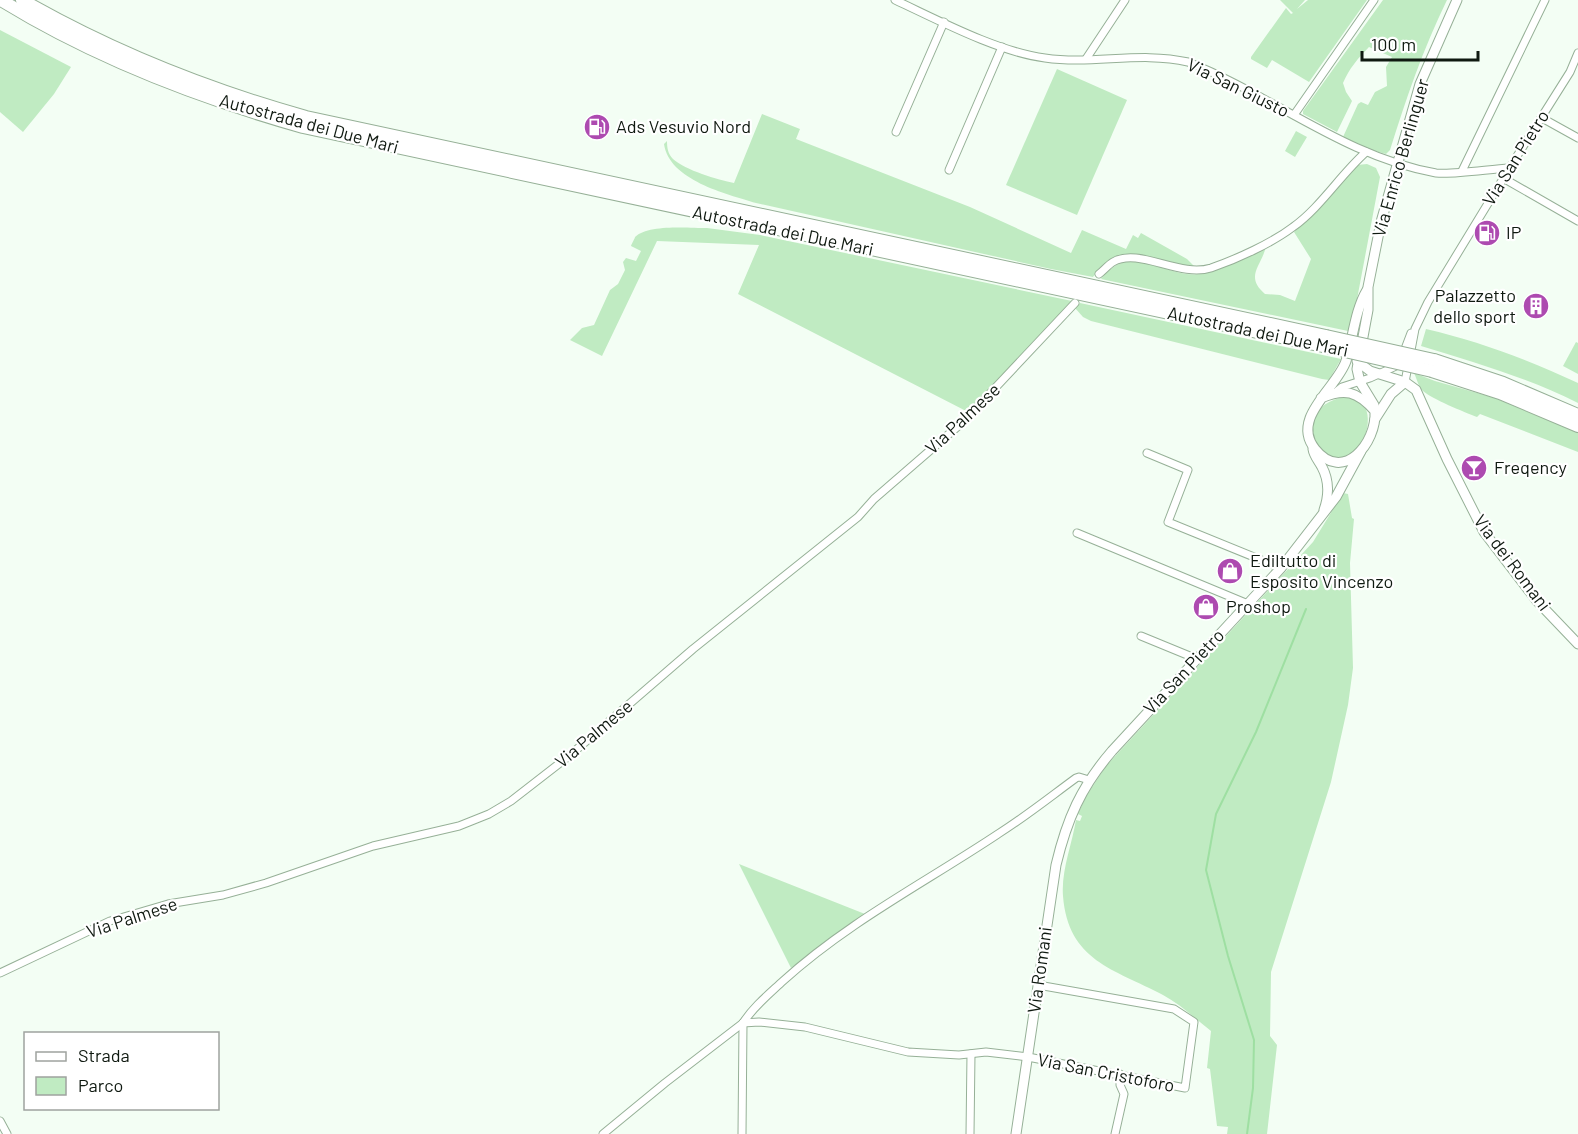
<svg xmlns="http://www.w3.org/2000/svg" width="1578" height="1134" viewBox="0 0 1578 1134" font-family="Barlow,sans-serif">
<rect width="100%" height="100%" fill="#f3fef4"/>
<!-- green -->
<g fill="#c0ebc2">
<polygon points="1280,0 1305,0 1297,9 1308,0 1367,0 1309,82 1272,60 1267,68 1251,59 1251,57 1286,8 1291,14 1293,13"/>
<path d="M1383,0H1447C1423,49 1406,99 1390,150L1386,154L1364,148L1343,137L1358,104L1361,102L1368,105L1375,92L1387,86L1386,67L1392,57L1369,47C1358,58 1349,69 1343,83L1346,92L1352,101L1337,132L1303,114V111Z"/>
<polygon points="0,30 71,67 54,94 23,132 0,112"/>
<polygon points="1057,69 1127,100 1077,215 1006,185"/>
<path d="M762,114L800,129L796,139L970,207L1071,253L1082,230L1126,249L1133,235L1138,238L1141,233L1187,259L1196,268H1186L1129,254C1113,256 1102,265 1093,277L1051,269L756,203C726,194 669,180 664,144L667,141C667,148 668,154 673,159C685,170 718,180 734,183Z"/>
<polygon points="1296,131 1307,137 1295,157 1285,151"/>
<path d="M1367,164L1376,168L1380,177L1355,310L1348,331L1101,279C1130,240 1165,279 1201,274C1223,271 1246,255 1266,246C1262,266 1244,276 1265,294L1280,295L1295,301L1311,259L1294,232L1353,168L1357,165Z"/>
<path d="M707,228L760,235L1072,301L983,398L968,412L738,294L759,245L657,241L602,356L570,340L582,328L594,325L610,290L618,284L625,270L623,262L626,258L636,261L641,251L631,246C631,245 635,238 635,237C648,224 689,228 707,228Z"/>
<polygon points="1080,303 1341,359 1329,380 1322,379 1091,321 1083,317 1075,308"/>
<path d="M1426,329C1478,341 1529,360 1578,383V403C1528,378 1474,362 1421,346Z"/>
<polygon points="1576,342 1578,343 1578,374 1563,366"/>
<path d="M1414,373L1435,381L1495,398L1578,433V452L1480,414L1477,417C1464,412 1432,399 1423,391C1418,386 1417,379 1414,373Z"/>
<path d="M1346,396C1350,397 1356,398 1359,401C1375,411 1367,442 1354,452C1351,455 1346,457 1342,459L1323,455C1304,426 1311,404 1346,396Z"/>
<path d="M1343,493L1348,494L1352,518L1354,519L1350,563L1353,668L1348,705L1331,782L1271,972L1270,1036L1277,1045L1267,1134H1227L1228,1127L1217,1126L1210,1069L1207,1068L1211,1031C1196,1019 1180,1004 1163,995C1114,969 1068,961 1063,896C1061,871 1072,844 1076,820L1080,821L1082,816L1078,814L1085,798L1106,766L1313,542Z"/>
<polygon points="739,864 865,914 791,968"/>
</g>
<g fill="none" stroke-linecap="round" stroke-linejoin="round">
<!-- stream -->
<polyline stroke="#9edfa2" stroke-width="2" points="1247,1134 1253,1088 1254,1040 1228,956 1206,870 1216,814 1256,732 1306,609"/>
<defs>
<g id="street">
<path d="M895,0C938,20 998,52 1045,58C1093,65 1141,51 1188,62C1272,95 1345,157 1436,173C1453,175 1490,169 1509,168"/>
<polyline points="1086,59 1125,0"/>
<polyline points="1294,115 1374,0"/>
<polyline points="1542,118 1578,138"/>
<polyline points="896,132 944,22"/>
<polyline points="949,170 1002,47"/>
<polyline points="1462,171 1545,0"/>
<polyline points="1503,178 1578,221"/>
<path d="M1099,274C1104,270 1108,265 1113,262C1139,247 1179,278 1211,268C1237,259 1272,243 1293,227C1320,208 1341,174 1366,152"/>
<polyline points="1405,382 1415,329 1428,302 1512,164 1570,72 1578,53"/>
<polyline points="1337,391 1342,387 1370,378 1396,366 1400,362 1411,333"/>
<polyline points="1147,453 1188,470 1168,522 1281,568"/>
<polyline points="1077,533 1248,604"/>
<polyline points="1141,636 1197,659"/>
<polyline points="0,973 110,921 168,904 223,895 266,883 373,846 459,826 489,814 511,801 569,756 693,649 858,517 874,499 964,421 1075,303"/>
<polyline points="743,1023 759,1022 805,1027 908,1052 959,1055 986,1052 1028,1057 1185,1088 1194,1022 1174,1009 1038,985"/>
<polyline points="0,1121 7,1134"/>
<path d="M603,1134L665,1083L743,1023C753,1007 769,994 783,981C848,922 926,882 998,834C1025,817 1050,797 1076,778L1079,777L1089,780"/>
<polyline points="742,1134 743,1023"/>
<polyline points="970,1134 971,1054"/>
<polyline points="1115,1134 1124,1094 1120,1085 1120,1074"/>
</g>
<g id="secondary">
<polyline points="1357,361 1370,371 1405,382 1416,390 1447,459 1484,532 1537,601 1578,644"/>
<path d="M1321,398C1345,388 1357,391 1375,411C1377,443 1343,484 1315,449C1290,418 1337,388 1346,361C1353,338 1355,310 1367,290"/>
<polyline points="1375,411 1374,405 1360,382 1357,369 1368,310 1368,287 1381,222 1420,84 1457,0"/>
<polyline points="1375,419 1391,394 1405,382"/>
<path d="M1313,449C1314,456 1319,461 1322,467C1329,480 1329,496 1324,510"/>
<path d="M1016,1134L1056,865C1067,819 1081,787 1112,751L1281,568L1336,497L1361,451"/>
</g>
<g id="highway">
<path d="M1,0C95,58 197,97 303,127L1323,346"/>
<path d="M22,0C111,51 206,89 306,117L1326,336"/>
<polyline points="1434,360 1503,383 1578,415"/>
<polyline points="1432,371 1500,393 1578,426"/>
</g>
</defs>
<!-- street casing -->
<use href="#street" stroke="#96b097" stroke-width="9"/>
<!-- secondary casing -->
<use href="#secondary" stroke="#96b097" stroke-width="11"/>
<!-- highway casing -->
<use href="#highway" stroke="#96b097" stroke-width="14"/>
<!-- street -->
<use href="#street" stroke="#fff" stroke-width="7"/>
<!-- secondary -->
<use href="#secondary" stroke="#fff" stroke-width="9"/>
<!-- highway -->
<use href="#highway" stroke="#fff" stroke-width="12"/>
<defs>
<g id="highway-bridge">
<polyline points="1326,336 1434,360"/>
<polyline points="1323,346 1432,371"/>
</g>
</defs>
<!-- highway-bridge casing -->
<use href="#highway-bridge" stroke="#96b097" stroke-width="14" stroke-linecap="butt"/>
<!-- highway-bridge -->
<use href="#highway-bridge" stroke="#fff" stroke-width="12"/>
</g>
<!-- icons -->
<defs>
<symbol id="fuel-disc" viewBox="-11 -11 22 22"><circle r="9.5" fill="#ad4ab0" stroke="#fff"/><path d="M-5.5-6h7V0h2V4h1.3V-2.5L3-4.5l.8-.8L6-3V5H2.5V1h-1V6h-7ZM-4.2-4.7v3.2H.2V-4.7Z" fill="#fff"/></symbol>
<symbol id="building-disc" viewBox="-11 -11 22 22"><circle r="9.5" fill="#ad4ab0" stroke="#fff"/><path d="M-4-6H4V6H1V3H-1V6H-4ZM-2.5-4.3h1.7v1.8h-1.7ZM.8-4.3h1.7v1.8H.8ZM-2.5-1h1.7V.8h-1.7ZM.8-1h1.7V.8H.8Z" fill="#fff"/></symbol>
<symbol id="bar-disc" viewBox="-11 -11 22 22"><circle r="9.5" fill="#ad4ab0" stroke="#fff"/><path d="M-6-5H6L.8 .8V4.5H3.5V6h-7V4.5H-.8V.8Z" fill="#fff"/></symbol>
<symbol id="shop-disc" viewBox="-11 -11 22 22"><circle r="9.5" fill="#ad4ab0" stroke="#fff"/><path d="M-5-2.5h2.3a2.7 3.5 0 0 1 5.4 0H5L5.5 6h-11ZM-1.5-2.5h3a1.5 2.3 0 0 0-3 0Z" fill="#fff"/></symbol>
</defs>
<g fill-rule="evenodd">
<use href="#fuel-disc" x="582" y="112" width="30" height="30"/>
<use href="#fuel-disc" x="1472" y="218" width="30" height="30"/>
<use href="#building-disc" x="1521" y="291" width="30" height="30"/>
<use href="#bar-disc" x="1459" y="453" width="30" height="30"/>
<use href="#shop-disc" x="1215" y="556" width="30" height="30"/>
<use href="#shop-disc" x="1191" y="592" width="30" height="30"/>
</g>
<g text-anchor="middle" stroke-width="4.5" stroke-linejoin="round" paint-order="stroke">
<!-- street labels -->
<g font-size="18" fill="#0f1910" stroke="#fff">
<text transform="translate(1238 88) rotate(26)" y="6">Via San Giusto</text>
<text transform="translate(309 124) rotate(15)" y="6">Autostrada dei Due Mari</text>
<text transform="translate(1401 158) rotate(-74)" y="6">Via Enrico Berlinguer</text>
<text transform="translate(1516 158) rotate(-58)" y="6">Via San Pietro</text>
<text transform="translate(783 231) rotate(12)" y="6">Autostrada dei Due Mari</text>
<text transform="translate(1258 332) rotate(12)" y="6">Autostrada dei Due Mari</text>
<text transform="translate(963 419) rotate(-43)" y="6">Via Palmese</text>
<text transform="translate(1512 563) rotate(53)" y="6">Via dei Romani</text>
<text transform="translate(1184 672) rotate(-47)" y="6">Via San Pietro</text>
<text transform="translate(594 734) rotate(-40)" y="6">Via Palmese</text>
<text transform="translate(132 918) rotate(-18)" y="6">Via Palmese</text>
<text transform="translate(1040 970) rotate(-82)" y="6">Via Romani</text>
<text transform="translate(1106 1073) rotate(11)" y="6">Via San Cristoforo</text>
</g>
<!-- poi labels -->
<g font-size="18" fill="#0f1910" stroke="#fff" text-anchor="start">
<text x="616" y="133">Ads Vesuvio Nord</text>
<text x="1506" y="239">IP</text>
<text x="1516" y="302" text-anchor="end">Palazzetto<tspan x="1516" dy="21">dello sport</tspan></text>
<text x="1494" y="474">Freqency</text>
<text x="1250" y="567">Ediltutto di<tspan x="1250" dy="21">Esposito Vincenzo</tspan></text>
<text x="1226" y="613">Proshop</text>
</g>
</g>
<!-- legend -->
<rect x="24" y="1032" width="195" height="78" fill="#ffffff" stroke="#9fa39f" stroke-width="1.5"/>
<rect x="36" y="1052" width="30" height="9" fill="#ffffff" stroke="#9fa39f" stroke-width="1.5"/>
<text x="78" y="1062" font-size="18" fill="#0f1910">Strada</text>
<rect x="36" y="1077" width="30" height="18" fill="#c0ebc2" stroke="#9fa39f" stroke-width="1.5"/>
<text x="78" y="1092" font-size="18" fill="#0f1910">Parco</text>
<!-- scale -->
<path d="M1362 51v9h116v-9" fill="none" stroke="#0f1910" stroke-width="3"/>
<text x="1371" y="51" font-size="18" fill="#0f1910" stroke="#ffffff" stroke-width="4.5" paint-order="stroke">100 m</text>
</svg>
